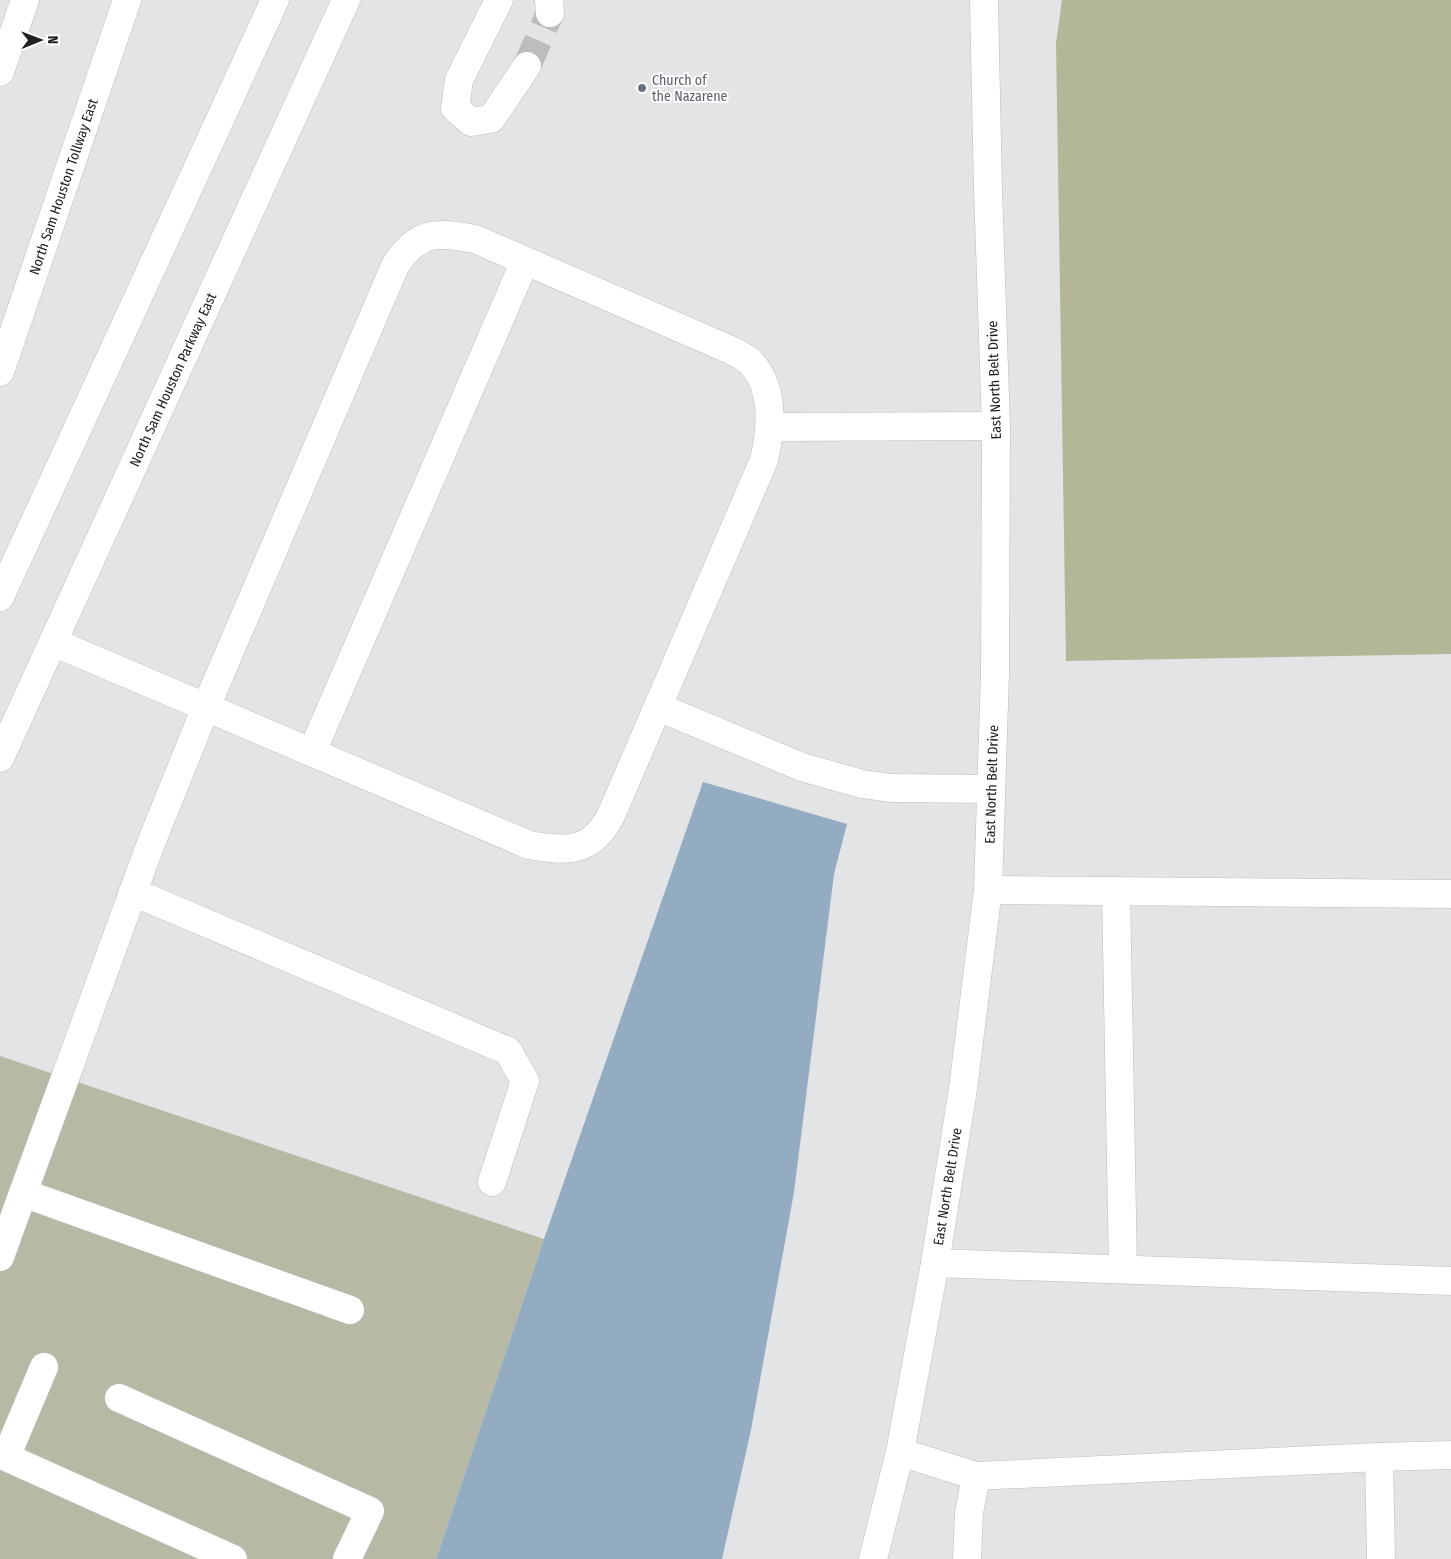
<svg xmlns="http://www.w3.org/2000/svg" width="1451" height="1559" viewBox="0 0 1451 1559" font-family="'Fira Sans Condensed',sans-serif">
<rect width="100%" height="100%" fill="#e3e4e6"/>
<!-- green -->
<polygon fill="#b7b9a5" points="0,1056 544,1239 436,1559 0,1559"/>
<!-- forest -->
<polygon fill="#b3b697" points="1062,0 1451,0 1451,654 1066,661 1056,43"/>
<!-- water -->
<polygon fill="#93acc2" points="703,782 847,824 834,874 794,1192 751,1430 722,1559 436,1559 544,1239"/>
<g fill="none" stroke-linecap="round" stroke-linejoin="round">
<!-- minor-tunnel -->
<polyline stroke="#bcbdbf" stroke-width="28" stroke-dasharray="28 14" stroke-linecap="butt" points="527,66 550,13"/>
<defs>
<g id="minor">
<polyline points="499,0 459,80 455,108 471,122 491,119 527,66"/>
<polyline points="549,0 550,13"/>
<polyline points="770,427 996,426"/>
<polyline points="658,707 802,767 862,784 891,788 991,789"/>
<polyline points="312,752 525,261"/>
<polyline points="988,890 1451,894"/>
<polyline points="1116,891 1123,1269"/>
<polyline points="133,892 508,1051 525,1081 492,1182"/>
<path d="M23,1193L151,843L206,707L395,266C418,230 436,232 475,239L733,351C737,354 743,356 747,359C775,383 772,427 764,460L612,813C593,853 568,852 529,845L53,642"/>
<polyline points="0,1257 23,1193 350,1310"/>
<polyline points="935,1263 1451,1281"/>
<polyline points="44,1367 6,1457 233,1559"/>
<polyline points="119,1398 370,1511 347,1559"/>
<polyline points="900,1452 976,1476 1379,1457 1451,1455"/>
<polyline points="1379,1457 1381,1559"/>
<path id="s1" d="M873,1559L900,1452L935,1263L963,1089L988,890L995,673L996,426L988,190L984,0"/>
<polyline points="967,1559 969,1513 976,1476"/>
</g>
<g id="major">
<path id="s2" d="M0,758L346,0"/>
</g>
<g id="highway">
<polyline points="0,72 25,0"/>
<path id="s3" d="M0,372L127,0"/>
<polyline points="0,597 275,0"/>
</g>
</defs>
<!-- minor casing -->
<use href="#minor" stroke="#bcbdbf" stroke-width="29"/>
<!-- major casing -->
<use href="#major" stroke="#bcbdbf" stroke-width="29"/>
<!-- highway casing -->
<use href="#highway" stroke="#bcbdbf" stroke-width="29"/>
<!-- minor -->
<use href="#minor" stroke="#fff" stroke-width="28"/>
<!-- major -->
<use href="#major" stroke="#fff" stroke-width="28"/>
<!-- highway -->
<use href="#highway" stroke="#fff" stroke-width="28"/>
</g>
<!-- markers -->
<circle fill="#6b7280" stroke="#fff" stroke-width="2" cx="642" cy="88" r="5"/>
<g text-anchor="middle" stroke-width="4" stroke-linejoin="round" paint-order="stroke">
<!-- worship labels -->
<g font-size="14" fill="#5b616d" stroke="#fff" text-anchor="start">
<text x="652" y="85">Church of<tspan x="652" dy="16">the Nazarene</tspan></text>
</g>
<!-- street labels -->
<g font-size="14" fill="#202021" stroke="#fff">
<text dy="5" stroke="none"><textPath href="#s3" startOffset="196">North Sam Houston Tollway East</textPath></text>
<text dy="5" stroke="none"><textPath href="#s2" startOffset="416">North Sam Houston Parkway East</textPath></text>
<text transform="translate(994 380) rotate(-92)" y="5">East North Belt Drive</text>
<text dy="5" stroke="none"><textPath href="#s1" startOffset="785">East North Belt Drive</textPath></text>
<text dy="5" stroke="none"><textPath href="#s1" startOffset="380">East North Belt Drive</textPath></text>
</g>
</g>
<!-- north arrow -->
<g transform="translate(40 40) rotate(89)" stroke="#ffffff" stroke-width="4" paint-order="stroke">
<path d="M0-4L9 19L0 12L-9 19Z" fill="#202021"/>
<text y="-8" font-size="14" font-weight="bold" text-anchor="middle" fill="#202021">N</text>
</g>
</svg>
